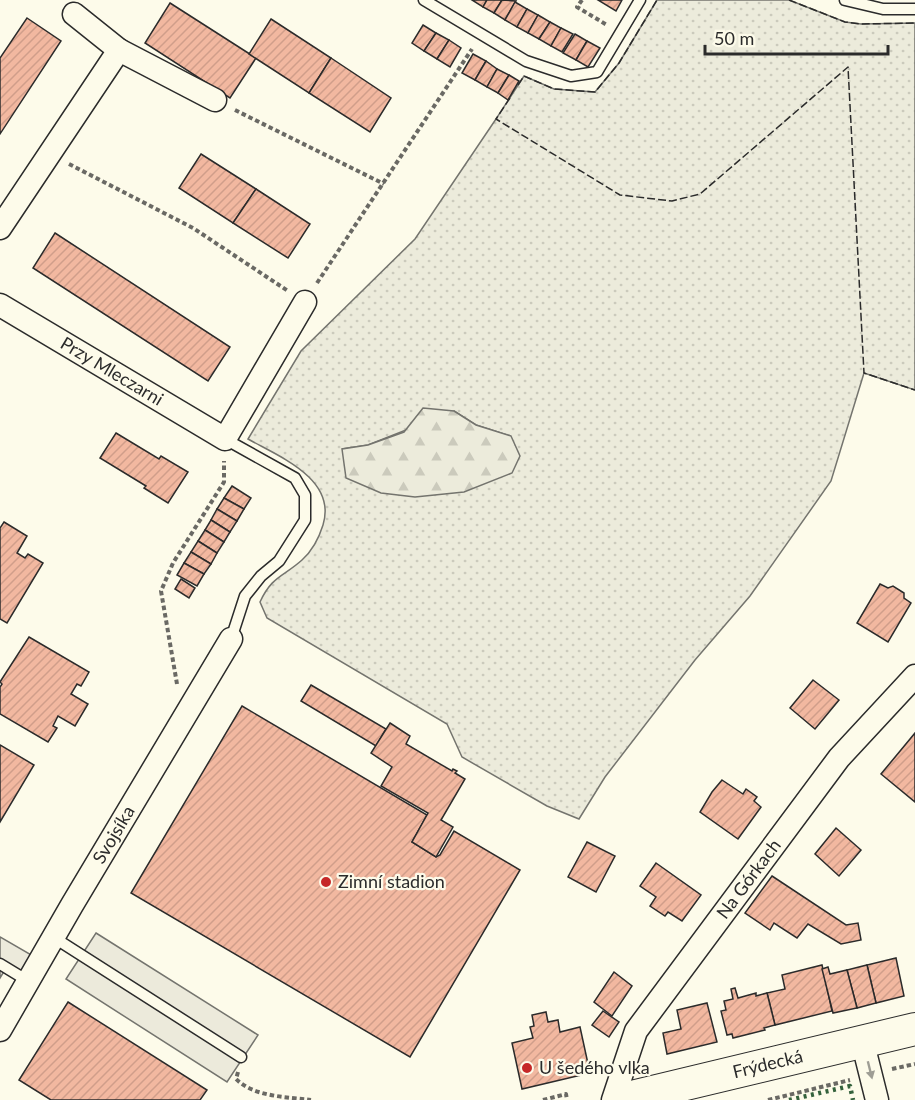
<svg xmlns="http://www.w3.org/2000/svg" width="915" height="1100" viewBox="0 0 915 1100" font-family="Lato,sans-serif">
<defs>
<pattern id="grass-dots" width="8" height="8" patternUnits="userSpaceOnUse" patternTransform="scale(1.5)"><rect width="8" height="8" fill="#ecebdb"/><path d="M2 2h.1M6 6h.1" fill="none" stroke="#cbcabc" stroke-width="1.8" stroke-linecap="round"/></pattern>
<pattern id="forest-firs" width="22" height="20" patternUnits="userSpaceOnUse" patternTransform="scale(1.5)"><rect width="22" height="20" fill="#ecebdb"/><path d="M5 1l3.5 6h-7zM16 11l3.5 6h-7z" fill="#cbcabc"/></pattern>
<pattern id="building-hatch" width="6" height="6" patternUnits="userSpaceOnUse" patternTransform="scale(1.5)"><rect width="6" height="6" fill="#f2b8a0"/><path d="M-1 1l2-2M0 6l6-6M5 7l2-2" fill="none" stroke="#d09e8a"/></pattern>
</defs>
<rect width="100%" height="100%" fill="#fdfbea"/>
<!-- grass -->
<path fill="url(#grass-dots)" stroke="#74746e" stroke-width="1.5" fill-rule="evenodd" d="M657,0H789L845,22L861,24L915,23V390L864,373L831,481L750,596L695,660L605,777L579,819L547,806L462,757L447,724L267,618L260,602C272,576 283,577 302,560C312,551 319,538 323,525C337,479 280,457 248,439L301,351L415,239L496,119L524,76L554,89L595,92L619,63ZM454,411L476,425L511,436L342,449L368,445Z"/>
<!-- forest -->
<polygon fill="url(#forest-firs)" stroke="#74746e" stroke-width="1.5" points="423,408 454,411 476,425 511,436 520,456 512,473 464,492 415,497 381,493 346,478 342,449 368,445 404,432"/>
<!-- parking -->
<g fill="#eceadb" stroke="#74746e" stroke-width="1.5">
<polygon points="96,933 258,1035 227,1082 66,979"/>
<polygon points="0,937 40,960 28,981 6,968 0,978"/>
</g>
<!-- building -->
<g fill="url(#building-hatch)" stroke="#2b2b2b" stroke-width="1.5">
<polygon points="472,0 487,0 483,7"/>
<polygon points="487,0 502,0 494,13 483,7"/>
<polygon points="502,0 516,1 505,20 494,13"/>
<polygon points="598,0 622,0 616,11"/>
<polygon points="515,2 527,9 517,27 505,20"/>
<polygon points="170,3 256,58 230,98 145,43"/>
<polygon points="527,9 538,15 528,33 517,27"/>
<polygon points="538,15 550,22 539,39 528,33"/>
<polygon points="27,18 61,41 0,134 0,58"/>
<polygon points="271,19 331,58 309,93 249,54"/>
<polygon points="550,22 561,28 551,46 539,39"/>
<polygon points="423,25 436,33 424,51 412,43"/>
<polygon points="561,28 573,34 562,52 551,46"/>
<polygon points="436,33 449,40 437,59 424,51"/>
<polygon points="575,34 587,41 576,60 563,53"/>
<polygon points="449,40 461,48 450,67 437,59"/>
<polygon points="587,41 600,48 588,67 576,60"/>
<polygon points="473,54 486,61 475,80 462,73"/>
<polygon points="331,58 391,98 370,132 309,93"/>
<polygon points="486,61 497,69 487,87 475,80"/>
<polygon points="497,69 509,75 498,93 487,87"/>
<polygon points="509,75 519,81 508,100 498,93"/>
<polygon points="201,154 256,189 233,223 179,188"/>
<polygon points="256,189 310,224 288,258 233,223"/>
<polygon points="55,233 230,347 208,381 33,268"/>
<polygon points="116,433 159,459 161,456 188,472 168,503 144,488 146,486 100,458"/>
<polygon points="232,486 251,498 244,509 224,498"/>
<polygon points="224,498 244,509 237,521 217,509"/>
<polygon points="217,509 237,521 230,532 211,520"/>
<polygon points="211,520 230,532 224,542 205,530"/>
<polygon points="4,522 27,536 17,553 25,558 28,554 43,563 7,623 0,619 0,528"/>
<polygon points="205,530 224,542 217,553 198,541"/>
<polygon points="198,541 217,553 211,564 191,552"/>
<polygon points="191,552 211,564 204,574 184,563"/>
<polygon points="184,563 204,574 197,586 177,575"/>
<polygon points="181,579 195,588 189,598 175,589"/>
<polygon points="880,584 888,588 893,586 904,593 904,598 911,603 888,642 857,623"/>
<polygon points="29,637 89,672 81,686 77,684 71,694 88,704 75,726 58,716 53,726 57,728 48,742 0,714 0,687 2,684 0,682"/>
<polygon points="813,680 839,700 815,729 790,708"/>
<polygon points="311,685 386,729 376,746 301,701"/>
<polygon points="242,706 427,815 412,842 436,857 440,855 454,831 520,870 410,1057 131,893"/>
<polygon points="390,723 410,736 406,744 452,771 453,769 457,771 455,773 465,779 441,820 453,827 436,857 412,842 428,813 381,786 392,767 371,753"/>
<polygon points="915,733 915,802 881,774"/>
<polygon points="0,745 34,765 0,822"/>
<polygon points="722,780 743,794 746,789 757,797 754,801 761,807 738,839 700,812 712,792"/>
<polygon points="836,828 861,850 839,876 815,854"/>
<polygon points="587,842 615,856 596,892 568,877"/>
<polygon points="656,863 701,895 682,921 668,912 665,916 650,906 656,897 640,886"/>
<polygon points="772,876 846,925 858,923 861,940 841,944 808,924 797,938 774,923 770,930 745,913"/>
<polygon points="896,958 904,996 876,1003 867,965"/>
<polygon points="822,965 832,1011 775,1025 767,993 785,989 782,975"/>
<polygon points="867,965 876,1003 857,1008 847,970"/>
<polygon points="828,967 830,974 847,970 857,1008 833,1013 822,969"/>
<polygon points="614,972 632,986 612,1016 594,1002"/>
<polygon points="735,988 738,998 756,993 756,996 767,993 775,1025 764,1028 765,1030 733,1038 732,1034 727,1035 721,1011 726,1010 724,1001 733,999 731,989"/>
<polygon points="68,1002 207,1090 200,1100 51,1100 19,1080"/>
<polygon points="707,1003 717,1042 667,1054 663,1033 681,1029 677,1010"/>
<polygon points="603,1011 619,1022 609,1037 592,1025"/>
<polygon points="546,1012 548,1022 558,1020 560,1032 580,1027 590,1073 522,1089 512,1043 533,1038 530,1027 534,1026 532,1015"/>
</g>
<g fill="none" stroke-linecap="round" stroke-linejoin="round">
<defs>
<g id="service">
<polyline points="424,0 526,61 571,76 597,72 640,0"/>
<polyline points="845,0 883,9 915,9"/>
<polyline points="225,439 295,478 305,495 305,520 279,561 261,576 245,596 231,639"/>
<polyline points="53,937 241,1057"/>
<polyline points="0,964 28,981"/>
</g>
<g id="minor">
<polyline points="74,14 119,50 215,100"/>
<polyline points="0,228 119,50"/>
<path id="s1" d="M0,305L225,439L305,302"/>
<path id="s2" d="M0,1030L72,905L231,639"/>
<polyline points="862,1040 877,1100"/>
<path id="s3" d="M613,1100L636,1031L839,758L915,676"/>
</g>
<g id="secondary">
<path id="s4" d="M619,1100L915,1029"/>
</g>
</defs>
<!-- service casing -->
<use href="#service" stroke="#2b2b2b" stroke-width="13"/>
<!-- minor casing -->
<use href="#minor" stroke="#2b2b2b" stroke-width="25"/>
<!-- secondary casing -->
<use href="#secondary" stroke="#2b2b2b" stroke-width="34"/>
<!-- path -->
<g stroke="#6a6964" stroke-width="4" stroke-dasharray="4.5 3" stroke-linecap="butt">
<polyline points="582,0 577,7 607,25"/>
<polyline points="235,110 384,184"/>
<polyline points="69,164 193,228 288,291"/>
<polyline points="317,283 472,49"/>
<polyline points="177,684 161,591 173,563 224,482 224,461"/>
<polyline points="892,1069 915,1064"/>
<path d="M238,1072L236,1079C254,1097 287,1097 311,1100"/>
<polyline points="543,1100 566,1094 567,1100"/>
<polyline points="768,1100 850,1080"/>
</g>
<!-- service -->
<use href="#service" stroke="#fdfbea" stroke-width="10"/>
<!-- minor -->
<use href="#minor" stroke="#fdfbea" stroke-width="22"/>
<!-- secondary -->
<use href="#secondary" stroke="#fdfbea" stroke-width="32"/>
<!-- hedge -->
<polyline stroke="#34623c" stroke-width="4.5" stroke-dasharray="3 4.5" stroke-linecap="butt" points="789,1100 850,1086 853,1100"/>
<!-- fence -->
<g stroke="#2b2b2b" stroke-width="1.5" stroke-dasharray="8 3" stroke-linecap="butt">
<polyline points="789,0 845,22 861,24 915,23"/>
<polyline points="518,85 524,76 554,89 595,92 619,63 657,0"/>
<polyline points="510,98 496,119 620,195 672,201 700,194 848,67 864,373 915,390"/>
</g>
</g>
<!-- one-way arrows -->
<defs><path id="oneway-solid" d="M-6-.8H1V-3.2L6.5 0L1 3.2V.8H-6Z" transform="scale(1.5)"/></defs>
<use fill="#9e9d94" href="#oneway-solid" transform="translate(870 1070) rotate(76)"/>
<!-- markers -->
<g fill="#c62828" stroke="#fdfbea" stroke-width="2">
<circle cx="326" cy="882" r="6"/>
<circle cx="527" cy="1068" r="6"/>
</g>
<g text-anchor="middle" stroke-width="4.5" stroke-linejoin="round" paint-order="stroke">
<!-- street labels -->
<g font-size="18" fill="#2b2b2b" stroke="#fdfbea">
<text dy="6" stroke="none"><textPath href="#s1" startOffset="130">Przy Mleczarni</textPath></text>
<text dy="6" stroke="none"><textPath href="#s2" startOffset="226">Svojsíka</textPath></text>
<text dy="6" stroke="none"><textPath href="#s3" startOffset="262">Na Górkach</textPath></text>
<text dy="6" stroke="none"><textPath href="#s4" startOffset="153">Frýdecká</textPath></text>
</g>
<!-- poi labels -->
<g font-size="18" fill="#2b2b2b" stroke="#fdfbea" text-anchor="start">
<text x="338" y="888">Zimní stadion</text>
<text x="539" y="1074">U šedého vlka</text>
</g>
</g>
<!-- scale -->
<path d="M705 45v9h183v-9" fill="none" stroke="#2b2b2b" stroke-width="3"/>
<text x="714" y="45" font-size="18" fill="#2b2b2b" stroke="#fdfbea" stroke-width="4.5" paint-order="stroke">50 m</text>
</svg>
